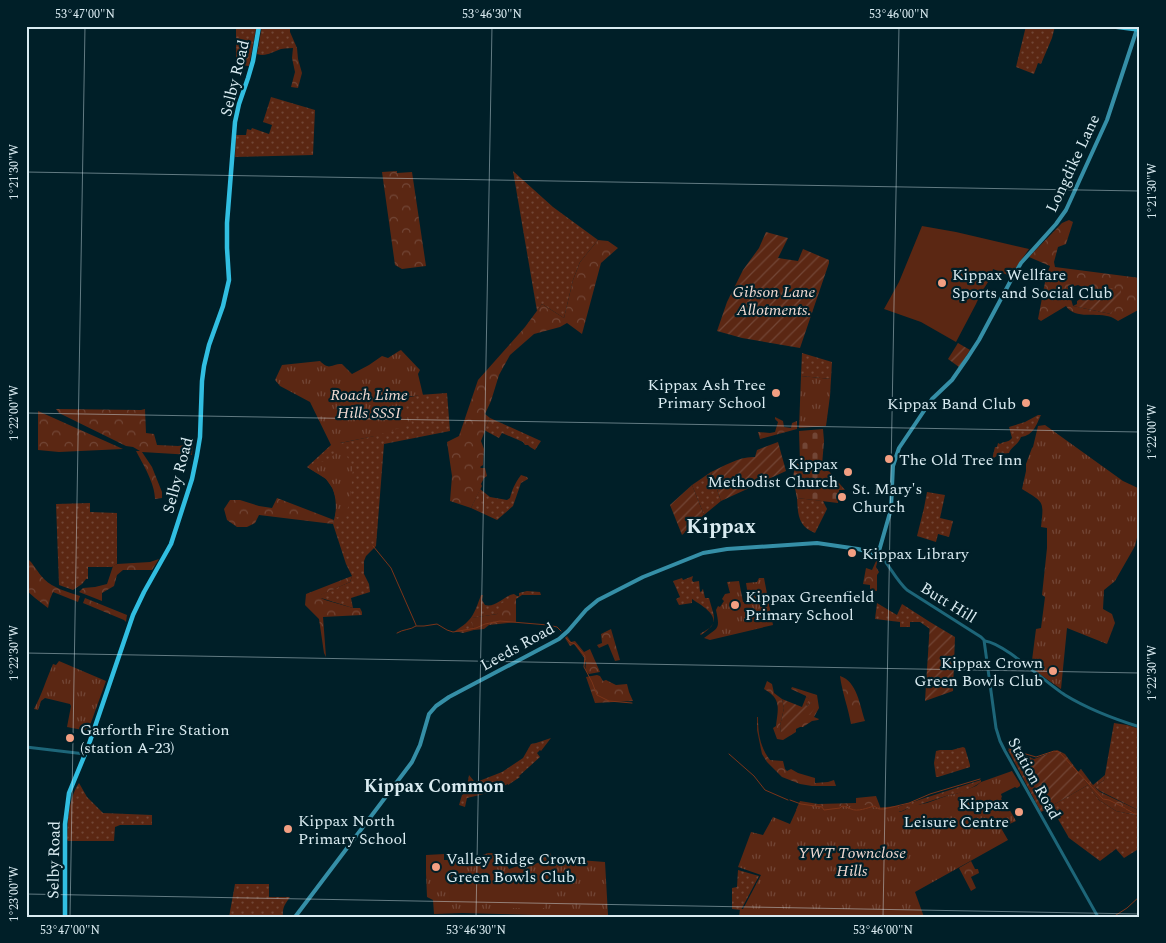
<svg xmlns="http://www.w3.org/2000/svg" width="1166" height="943" viewBox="0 0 1166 943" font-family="Spectral,serif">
<defs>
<pattern id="grass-dots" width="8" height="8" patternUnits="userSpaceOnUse" patternTransform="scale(1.25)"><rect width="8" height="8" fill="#5b2713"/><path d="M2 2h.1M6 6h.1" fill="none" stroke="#724636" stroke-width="1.8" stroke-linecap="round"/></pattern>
<pattern id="forest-crowns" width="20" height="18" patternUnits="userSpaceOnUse" patternTransform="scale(1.25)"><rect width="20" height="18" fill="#5b2713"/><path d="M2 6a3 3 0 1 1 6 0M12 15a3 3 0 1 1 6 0" fill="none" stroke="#724636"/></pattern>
<pattern id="cemetery-stones" width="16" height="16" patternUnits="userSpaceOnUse" patternTransform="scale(1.25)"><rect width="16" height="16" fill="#5b2713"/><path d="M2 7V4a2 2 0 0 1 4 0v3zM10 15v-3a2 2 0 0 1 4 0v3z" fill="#724636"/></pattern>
<pattern id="park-tufts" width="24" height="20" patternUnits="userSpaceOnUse" patternTransform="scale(1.25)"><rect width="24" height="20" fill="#5b2713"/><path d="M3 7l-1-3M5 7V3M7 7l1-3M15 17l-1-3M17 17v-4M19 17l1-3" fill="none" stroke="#724636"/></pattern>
<pattern id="garden-furrows" width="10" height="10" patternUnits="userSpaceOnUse" patternTransform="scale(1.25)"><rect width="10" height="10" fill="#5b2713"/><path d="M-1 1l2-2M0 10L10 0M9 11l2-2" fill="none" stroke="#724636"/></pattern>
</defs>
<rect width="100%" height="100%" fill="#001f28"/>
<!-- grass -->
<g fill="url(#grass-dots)">
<polygon points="236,26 244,26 256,29 249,66 240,65 236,63"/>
<path d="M262,26H290V32L297,48C292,48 286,48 281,49C272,52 266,57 257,54Z"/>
<polygon points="1026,26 1055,26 1052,38 1041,64 1038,63 1034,74 1016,67"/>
<polygon points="271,97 315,110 313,155 235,157 236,135 246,135 247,129 251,130 252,128 269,134 272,125 263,122"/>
<polygon points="513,171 553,207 598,240 580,262 573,280 564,318 542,304 537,311"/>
<polygon points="802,353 832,362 831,379 801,376"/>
<polygon points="381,392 406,398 419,395 447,393 450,431 384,444 376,546 366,556 364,561 364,574 369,584 370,592 351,598 353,608 321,598 320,595 350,582 352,576 346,564 333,524 336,511 336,499 333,489 326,479 307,467 331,445 374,436"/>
<path d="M1038,415H1041C1036,425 1034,435 1021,437C1018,445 1011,447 1009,453L1000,454L992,459L995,447H997L998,443L1000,444C1004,441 1008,443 1012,438L1009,427L1025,422Z"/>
<polygon points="490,418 541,441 535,450 530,447 528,445 525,445 523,442 502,433 499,438 484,430"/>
<polygon points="711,472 721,501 704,515 692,485"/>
<path d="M521,475L527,477L528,479L521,483L513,506L497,520L471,508L480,489L490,497L507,500L510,498C512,490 515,483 521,475Z"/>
<polygon points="927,492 945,495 940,518 953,521 949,537 938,534 936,542 917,536 924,508"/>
<path d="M797,498L823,501L827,509L815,533C798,526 798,515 797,498Z"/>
<polygon points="90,503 90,512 117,513 117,564 112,567 88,567 88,579 86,579 82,584 73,590 59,585 56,504"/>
<path d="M693,576L692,580L693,582L699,581L700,592L702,591V590L703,589L705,598H709C714,618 720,622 701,635L700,634C703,632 708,629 711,627C721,615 699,604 692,599V603L679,605L676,599L680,597L673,581L682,578L683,580Z"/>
<path d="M527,591L540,592L541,595H522L516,599V597L497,614L472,618L474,630L463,633L455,631C473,620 474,614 481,595H483L482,600L485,605C496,608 503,596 514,594L517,596H519V593Z"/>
<polygon points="877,603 897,615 902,604 930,622 930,629 920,622 910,622 910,627 900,627 900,622 875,619"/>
<polygon points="1114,723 1127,725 1140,729 1140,811 1100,791 1095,787 1104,780"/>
<polygon points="551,738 541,751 540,750 537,753 540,757 519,776 520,777 508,785 508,784 488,793 467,798 465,807 459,805 462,795 469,790 468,781 469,775 474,781 479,781 502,772 523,758 531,744 536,743"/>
<polygon points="963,747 965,748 970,765 970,767 938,777 936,777 934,763 936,751 940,750 952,750"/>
<path d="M981,780V782C972,788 961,794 949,795L906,809C898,814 890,812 881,809L900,806Z"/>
<path d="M79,783L87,797L103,813L152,815V825H120L115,827L114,841H68L67,840C68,822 68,799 79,783Z"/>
<polygon points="1088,785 1099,800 1116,811 1140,816 1140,848 1124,858 1116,849 1100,861 1069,838 1058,819 1061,818 1053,805"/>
<polygon points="738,870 759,876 741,910 732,909 732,888 737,887"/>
<path d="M235,884H269V897H290C285,904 282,908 283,917H229Z"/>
</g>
<!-- forest -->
<g fill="url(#forest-crowns)" fill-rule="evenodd">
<polygon points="293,48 297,48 298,59 302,73 298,88 291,87 295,72 292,58"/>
<polygon points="397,171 397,173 412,172 426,266 402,269 395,265 382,172"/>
<path d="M1069,220L1073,222L1066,244L1058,247L1054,262L1055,267L1140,278V309L1118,321C1116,320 1114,318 1111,317C1098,312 1075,320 1066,306L1041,321L1038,319L1046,277L1050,266L1029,257L1062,223ZM1078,285L1093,292L1108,288L1111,314L1073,306L1068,288Z"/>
<polygon points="598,240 608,241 618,248 601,263 582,334 567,323 560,327 534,334 510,355 499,375 491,401 485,414 490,418 484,430 485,431 481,441 484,449 483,465 480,467 481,468 485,468 487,476 484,478 481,484 482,486 471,508 450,501 452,476 447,442 459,436 478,380 525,327 542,304 564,318 573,280 580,262"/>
<path d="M56,409L141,410L145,409L146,433L154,434L157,445L178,446L193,444L192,455L142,452L152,467L162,492V498L155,499C155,484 143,464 136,451H140L133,447L126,446L59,413Z"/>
<polygon points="38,411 123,449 59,452 38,450"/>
<polygon points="775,417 783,421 784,427 791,428 792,423 797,421 797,429 760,439 758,432 770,433 775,432 778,422 775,419"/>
<polygon points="277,498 334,520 333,524 259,515 255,523 247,527 237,527 227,520 224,509 230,500 240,500 259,506 272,508"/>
<path d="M26,557C35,565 37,572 44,579C53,588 68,592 80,596L78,602L53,592L50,599L48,608L35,598L26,590Z"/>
<polygon points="159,559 152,570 123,570 117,575 114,586 102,593 102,601 79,592 83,588 95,587 107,584 113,566 117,564 150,562"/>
<polygon points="877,559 878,559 876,567 879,572 877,575 877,591 870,590 870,585 863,584 866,568 872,570"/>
<polygon points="352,576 350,582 321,595 321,598 325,600 353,608 360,608 362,612 362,615 323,617 326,657 324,653 319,619 305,605 306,594"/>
<polygon points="516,596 516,622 489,625 484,629 474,630 471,618 497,614 502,603"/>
<polygon points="85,598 127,615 126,622 124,620 83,603"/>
<polygon points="611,629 620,660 615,661 608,644 599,648 597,645 602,643 601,634"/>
<path d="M567,636L571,642L575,641L584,652L590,649L600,672L589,674C585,671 585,668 586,663L584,660L585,659L574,644L570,646L565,638Z"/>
<polygon points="597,675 600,676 603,681 606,680 616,685 627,684 629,692 633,701 595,703 586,677"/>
<path d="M840,676C857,681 860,706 865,721L851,724C848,707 842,692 840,676Z"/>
<path d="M767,681L772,684L774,693L782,699L784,708L780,726L781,732L804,713L812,702L807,706L806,704L809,699L806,697V696L791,689L792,687L817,695L819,708L814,717L819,719L818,720L812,721L803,727H800L796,729V732L783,740L777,739L773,728L776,726C778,709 782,699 764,689Z"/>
<path d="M757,717H758C758,733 760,747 770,760L783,761L785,769L787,771L791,769L798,773L815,778V783L828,782L834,780L836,786H812L800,784L782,777L767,762L762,754L757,730Z"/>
<polygon points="1081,769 1093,785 1105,775 1104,780 1095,787 1100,792 1140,811 1140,816 1116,811 1099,800 1078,772"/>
<polygon points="876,796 881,809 796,810 800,801 818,804 856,803 856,798"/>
<polygon points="971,861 975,869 978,869 979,873 971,877 976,888 971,891 959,868"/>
</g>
<!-- cemetery -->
<g fill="url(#cemetery-stones)">
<polygon points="823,429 824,441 822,465 800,462 799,431"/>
<path d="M798,463L819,466L828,470L845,490H839L838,503L797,498C795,487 790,471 798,463Z"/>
</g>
<!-- park -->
<g fill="url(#park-tufts)">
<path d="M401,350L420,370L418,374L423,395L404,397L403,399L412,424L375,436L340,443L353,468L351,491L346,518L335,517C337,504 336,489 326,479C322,475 314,472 309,468L314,463C323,462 332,460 336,451L331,445L310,402L280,386L275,380L282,365L320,361C330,371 330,364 342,364L352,374L369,365L382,356L388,358L399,351Z"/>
<polygon points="801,376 831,379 830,396 826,426 799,428"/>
<path d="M1045,425L1123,481L1140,489V525L1135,546L1115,581L1104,590L1103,609L1112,614L1115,623L1107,644L1067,628L1061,689L1031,668L1036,629L1041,628L1045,597L1042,595L1047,548V528L1041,527C1044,500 1044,503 1022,489L1026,471V464L1032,448L1033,447L1038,426Z"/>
<path d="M759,578H764L773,625L710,640L704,638C719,627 720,629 716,610L718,606L720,607L724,601L722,599L725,594L730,593L727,582L739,581L743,602H749L746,583L757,582Z"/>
<path d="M59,661L106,681L88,731L67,727L71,706L70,704L45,698L41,701L38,710L34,709C42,694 46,680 53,664L56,665Z"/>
<polygon points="1012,771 1020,784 1020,786 1017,788 1015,787 1001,794 1002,797 1001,798 1005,806 1007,805 1016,821 1001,828 1008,840 915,892 924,917 739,917 740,909 743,909 761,875 738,867 751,832 763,835 773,817 790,824 800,802 822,808 862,805 868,805 875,808 898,806 899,812 903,811 912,806 927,803 949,795 956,794 976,786 981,782"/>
<polygon points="488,853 495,853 495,860 498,861 504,860 509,869 521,865 523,869 542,861 541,857 550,853 553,858 605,862 608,915 534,915 462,913 434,914 433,900 427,897 426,873 447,873 447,860 480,858 480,856"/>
</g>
<!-- garden -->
<g fill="url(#garden-furrows)">
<polygon points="766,232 788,238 778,258 798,261 803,249 829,260 829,263 800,348 742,338 717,331 727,302 743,270 759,248"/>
<polygon points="1108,288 1121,289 1121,296 1111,314 1073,306 1077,304 1077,301 1093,292"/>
<polygon points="958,343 970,350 959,367 948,359"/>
<path d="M778,442L786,471L721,501L711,472C724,466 740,456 755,457L757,450Z"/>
<polygon points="692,485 704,515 682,535 670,505"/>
<polygon points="930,622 955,637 953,691 925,701"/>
<polygon points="806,697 810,699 806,704 807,706 812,702 814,703 814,709 810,715 804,713 803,719 787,731 781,732 780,726 784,708 782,699 802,707"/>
<polygon points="1010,749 1034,759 1057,750 1065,754 1088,785 1041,812 1008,750"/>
</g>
<!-- pitch -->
<g fill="#5b2713">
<polygon points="922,226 956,232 1029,249 1010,276 993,269 990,279 981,293 976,304 956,342 921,322 884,309 899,282"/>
<polygon points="444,854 444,860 447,860 447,873 426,873 426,855"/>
<rect x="496" y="875" width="48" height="33"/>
<polygon points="478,886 479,902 450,903 449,887"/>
</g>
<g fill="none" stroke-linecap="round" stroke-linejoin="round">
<!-- stream -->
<g stroke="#7b3419" stroke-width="1">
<polyline points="373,546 391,568 416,625"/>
<polyline points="416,626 424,626 437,624 447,630 453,632 476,628 485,624 500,621 548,625 557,627 561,631"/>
<path d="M397,633C403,629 411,630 416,626"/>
<polyline points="566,638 570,642 575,644 585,656 584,667 592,682 597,695 609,701 632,703"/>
<polyline points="1009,749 1036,757 1054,751 1059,752 1103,799 1109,800 1125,808"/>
<polyline points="729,754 754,776 765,790 788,800"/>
<path d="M790,800L801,804L822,807L824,810L840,808L842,806C845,806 848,808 851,809C858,812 867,808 874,806L879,809H884L909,803L930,794L980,779"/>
<polyline points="1126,809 1135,814 1140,814"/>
<polyline points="1113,917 1127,908 1140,896"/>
</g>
<!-- tertiary -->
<g stroke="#1d6679" stroke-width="3">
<path d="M880,555C890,566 896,580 907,590L981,637L984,640L996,728L1000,741L1005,751L1098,917"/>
<path d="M985,641C1004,643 1046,683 1065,695C1088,709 1114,719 1140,727"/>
<polyline points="26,747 85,754"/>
</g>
<!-- secondary -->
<g stroke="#358fa7" stroke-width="4">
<polyline points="880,555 881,554 879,551 891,509 893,466 899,448 932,399 952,380 968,357 979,340 1010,282 1021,263 1056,224 1066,210 1107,120 1137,29"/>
<polyline points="295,917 412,762 420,745 429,714 436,706 449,697 559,639 568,631 586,610 598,600 643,577 703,553 727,549 817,543 858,549 880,555"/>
</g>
<!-- primary -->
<polyline stroke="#34b0cf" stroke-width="4" points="1108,26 1140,30"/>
<!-- trunk -->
<polyline stroke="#31bee1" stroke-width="4.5" points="65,917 65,824 69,793 88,747 133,615 144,592 171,544 192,479 197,455 200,437 202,381 204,366 209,345 223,306 229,280 227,248 227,223 235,122 239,104 248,78 253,61 259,26"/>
</g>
<!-- ticks -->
<path fill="none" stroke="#d9ebf1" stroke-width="1" stroke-opacity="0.45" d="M26,172L1140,191M26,413L1140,432M26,653L1140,673M26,894L1140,914M70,917L85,26M476,917L492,26M883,917L899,26"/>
<!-- markers -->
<g fill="#f39f82" stroke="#001f28" stroke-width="2">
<circle cx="942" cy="283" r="5"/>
<circle cx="776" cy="393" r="5"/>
<circle cx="1026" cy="403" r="5"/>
<circle cx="889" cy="459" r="5"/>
<circle cx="848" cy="472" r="5"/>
<circle cx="842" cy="497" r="5"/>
<circle cx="852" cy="553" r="5"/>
<circle cx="735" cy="605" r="5"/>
<circle cx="1053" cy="671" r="5"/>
<circle cx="70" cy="738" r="5"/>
<circle cx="1019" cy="812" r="5"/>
<circle cx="288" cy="829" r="5"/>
<circle cx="436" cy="867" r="5"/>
</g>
<g text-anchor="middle" stroke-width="4.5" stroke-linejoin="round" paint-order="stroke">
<!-- street labels -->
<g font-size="16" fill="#d9ebf1" stroke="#001f28">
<text transform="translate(234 78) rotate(-76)" y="6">Selby Road</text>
<text transform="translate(1072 163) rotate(-65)" y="6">Longdike Lane</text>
<text transform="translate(177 475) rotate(-75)" y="6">Selby Road</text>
<text transform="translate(949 602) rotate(32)" y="6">Butt Hill</text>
<text transform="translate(517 646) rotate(-29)" y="6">Leeds Road</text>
<text transform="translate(1035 778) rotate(61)" y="6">Station Road</text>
<text transform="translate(53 860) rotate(-89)" y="6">Selby Road</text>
</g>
<!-- poi labels -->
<g font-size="16" fill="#d9ebf1" stroke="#001f28" text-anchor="start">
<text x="952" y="280">Kippax Wellfare<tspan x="952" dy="18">Sports and Social Club</tspan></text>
<text x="766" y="390" text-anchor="end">Kippax Ash Tree<tspan x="766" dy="18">Primary School</tspan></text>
<text x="1016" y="409" text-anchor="end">Kippax Band Club</text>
<text x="899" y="465">The Old Tree Inn</text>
<text x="838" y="469" text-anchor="end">Kippax<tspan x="838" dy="18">Methodist Church</tspan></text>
<text x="852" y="494">St. Mary's<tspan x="852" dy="18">Church</tspan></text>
<text x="862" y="559">Kippax Library</text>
<text x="745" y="602">Kippax Greenfield<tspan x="745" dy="18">Primary School</tspan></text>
<text x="1043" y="668" text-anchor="end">Kippax Crown<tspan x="1043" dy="18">Green Bowls Club</tspan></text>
<text x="80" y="735">Garforth Fire Station<tspan x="80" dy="18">(station A-23)</tspan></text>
<text x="1009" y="809" text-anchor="end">Kippax<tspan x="1009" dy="18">Leisure Centre</tspan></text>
<text x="298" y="826">Kippax North<tspan x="298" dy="18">Primary School</tspan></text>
<text x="446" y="864">Valley Ridge Crown<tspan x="446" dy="18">Green Bowls Club</tspan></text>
</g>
<!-- park labels -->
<g font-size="16" font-style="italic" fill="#f1dad2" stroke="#001f28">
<text x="774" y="297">Gibson Lane<tspan x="774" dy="18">Allotments.</tspan></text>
<text x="369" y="400">Roach Lime<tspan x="369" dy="18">Hills SSSI</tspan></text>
<text x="852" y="858">YWT Townclose<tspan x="852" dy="18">Hills</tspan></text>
</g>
<!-- neighbourhood labels -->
<g font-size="18" font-weight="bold" fill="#d9ebf1" stroke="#001f28">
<text x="434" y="792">Kippax Common</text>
</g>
<!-- district labels -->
<g font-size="21" font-weight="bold" fill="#d9ebf1" stroke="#001f28">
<text x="721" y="533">Kippax</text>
</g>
</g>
<!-- border -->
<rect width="1166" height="943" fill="none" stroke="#001f28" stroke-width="55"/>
<rect x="28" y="28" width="1110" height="888" fill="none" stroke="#d9ebf1" stroke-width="2"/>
<g font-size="12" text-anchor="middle" fill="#d9ebf1">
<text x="85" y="18">53°47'00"N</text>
<text x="492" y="18">53°46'30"N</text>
<text x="899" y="18">53°46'00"N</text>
<text transform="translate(14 172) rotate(-90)" y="4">1°21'30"W</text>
<text transform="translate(1152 191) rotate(-90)" y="4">1°21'30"W</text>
<text transform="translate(14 413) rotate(-90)" y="4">1°22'00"W</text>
<text transform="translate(1152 432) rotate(-90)" y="4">1°22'00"W</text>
<text transform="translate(14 653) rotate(-90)" y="4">1°22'30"W</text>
<text transform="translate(1152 673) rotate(-90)" y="4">1°22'30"W</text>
<text transform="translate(14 894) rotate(-90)" y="4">1°23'00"W</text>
<text x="70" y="934">53°47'00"N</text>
<text x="476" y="934">53°46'30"N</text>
<text x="883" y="934">53°46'00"N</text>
</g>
</svg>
